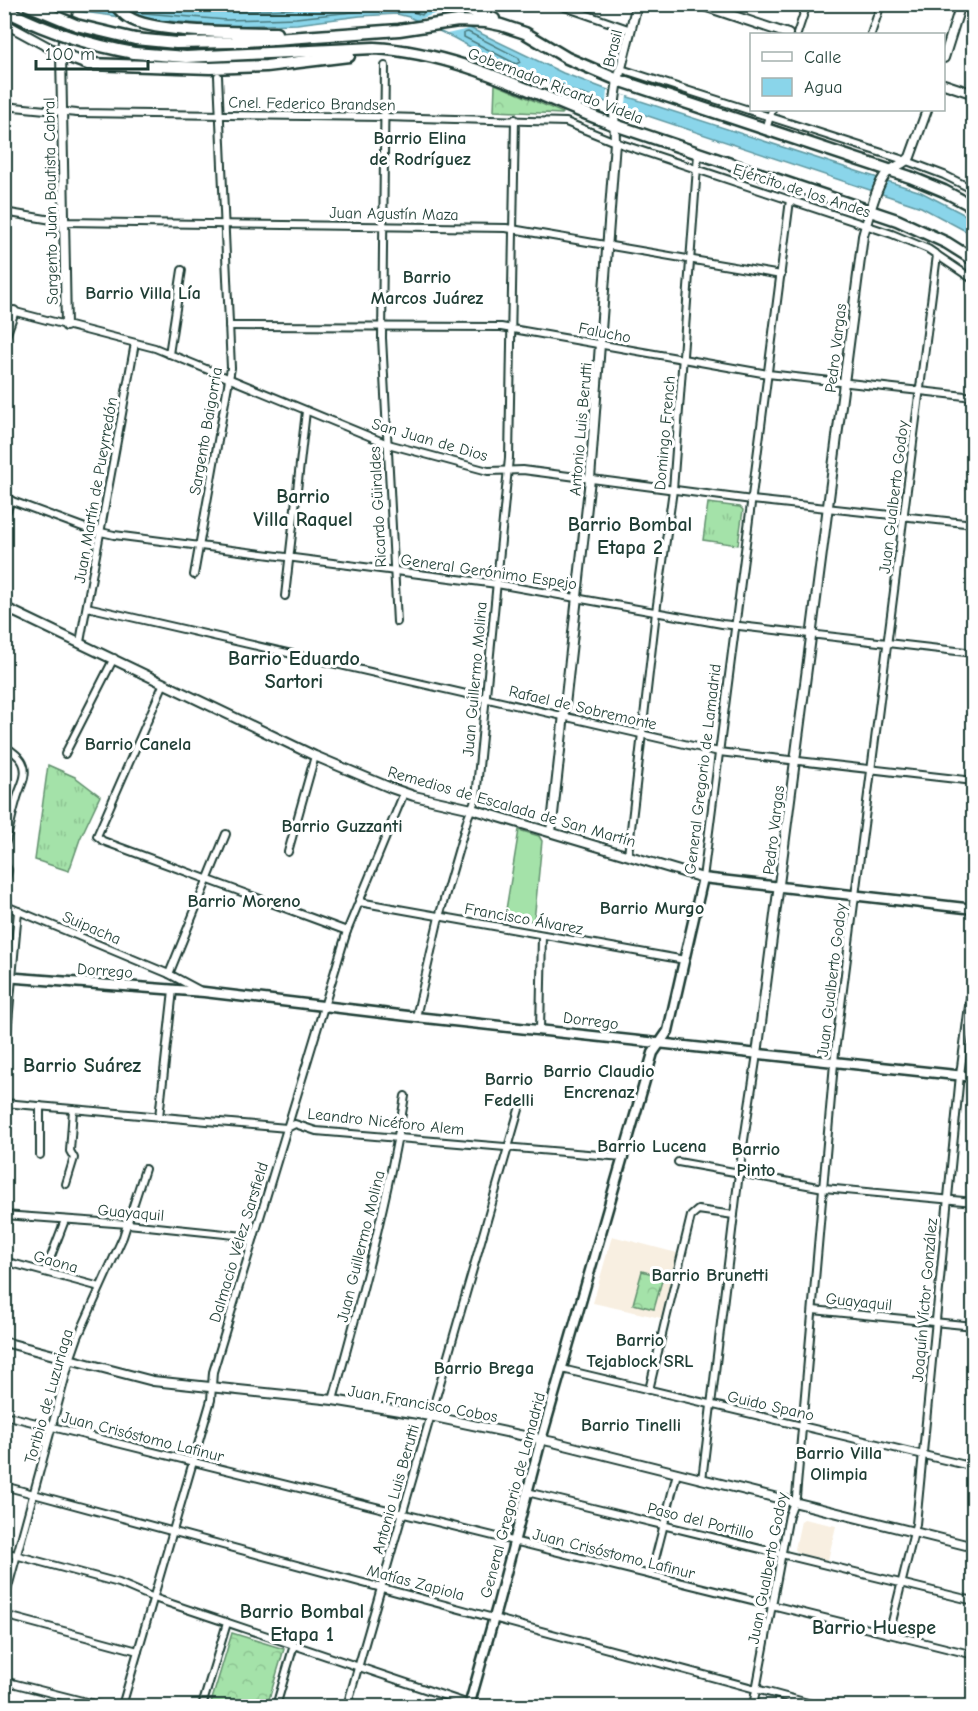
<svg xmlns="http://www.w3.org/2000/svg" width="978" height="1711" viewBox="0 0 978 1711" font-family="'Comic Neue',sans-serif">
<defs>
<pattern id="grass-tufts" width="24" height="20" patternUnits="userSpaceOnUse" patternTransform="scale(1.5)"><rect width="24" height="20" fill="#a4e2a9"/><path d="M3 7l-1-3M5 7V3M7 7l1-3M15 17l-1-3M17 17v-4M19 17l1-3" fill="none" stroke="#8dc392"/></pattern>
<pattern id="forest-crowns" width="20" height="18" patternUnits="userSpaceOnUse" patternTransform="scale(1.5)"><rect width="20" height="18" fill="#a4e2a9"/><path d="M2 6a3 3 0 1 1 6 0M12 15a3 3 0 1 1 6 0" fill="none" stroke="#8dc392"/></pattern>
</defs>
<rect width="100%" height="100%" fill="#fff"/>
<filter id="ink" filterUnits="userSpaceOnUse"><feTurbulence type="fractalNoise" baseFrequency=".0167" numOctaves="2"/><feDisplacementMap in="SourceGraphic" scale="12" xChannelSelector="R" yChannelSelector="G"/><feConvolveMatrix kernelMatrix="1 2 1 2 8 2 1 2 1" color-interpolation-filters="sRGB"/></filter>
<g filter="url(#ink)">
<!-- built -->
<g fill="#f8efe1">
<polygon points="612,1236 677,1253 661,1318 593,1303"/>
<polygon points="804,1519 836,1526 828,1560 798,1553 795,1549 801,1521"/>
</g>
<!-- grass -->
<g fill="url(#grass-tufts)" stroke="#62906e" stroke-width="1.5">
<polygon points="708,503 740,507 743,510 738,545 703,540"/>
<polygon points="48,765 75,777 100,796 80,839 69,871 35,860"/>
</g>
<!-- forest -->
<g fill="url(#forest-crowns)" stroke="#62906e" stroke-width="1.5">
<polygon points="495,84 563,113 562,114 494,111"/>
<polygon points="642,1271 663,1277 654,1309 633,1304"/>
<polygon points="232,1633 284,1649 267,1706 210,1706"/>
</g>
<!-- garden -->
<polygon fill="#a4e2a9" stroke="#62906e" stroke-width="1.5" points="519,830 539,836 542,841 534,921 505,916"/>
<!-- water -->
<polygon fill="#8ad5ea" stroke="#5f98a1" stroke-width="1.5" points="186,4 219,7 422,5 563,73 616,93 921,192 973,219 973,235 921,207 540,80 494,60 454,38 409,17 397,14 360,16 297,24 225,26 121,17 76,11 49,5"/>
<!-- pier -->
<g fill="#fff">
<polygon points="440,12 473,28 447,34 417,20"/>
<polygon points="607,90 627,96 625,109 606,103"/>
</g>
<g fill="none" stroke-linecap="round" stroke-linejoin="round">
<!-- shore -->
<g stroke="#4a7a7d" stroke-width="1.5">
<path d="M133,4C204,13 272,13 342,4"/>
<polyline points="133,12 226,20 296,18 390,8 410,11 422,15 424,12 422,4"/>
<polygon points="468,32 519,58 520,62 516,64 464,37 464,33"/>
</g>
<defs>
<g id="minor">
<polyline points="556,4 631,30"/>
<polyline points="797,34 807,4"/>
<polyline points="871,34 881,4"/>
<polyline points="385,66 382,338 397,622"/>
<polyline points="621,69 907,161 944,175 974,190"/>
<polyline points="4,106 77,113 384,117 566,122 615,142 892,234 928,249 974,280"/>
<polyline points="766,129 772,110"/>
<polyline points="4,212 64,222 506,228 781,275"/>
<polyline points="4,309 155,348 388,444 488,471 523,470 752,500 974,524"/>
<polyline points="229,326 501,327 768,374 974,397"/>
<polyline points="169,354 182,270"/>
<polyline points="4,498 88,529 114,535 497,584 722,624 974,653"/>
<polyline points="4,519 11,500"/>
<polyline points="194,575 231,368 218,76"/>
<polyline points="285,596 306,411"/>
<polyline points="87,607 719,752 974,781"/>
<polyline points="80,642 135,343"/>
<polyline points="164,683 97,836 103,841 347,931"/>
<path d="M4,747C12,750 22,758 24,766C27,777 20,787 17,798C12,814 9,832 4,848"/>
<polyline points="65,754 114,658"/>
<polyline points="288,852 315,756"/>
<polyline points="628,855 656,612 673,490 698,154"/>
<polyline points="4,862 8,870 4,890"/>
<polyline points="703,878 790,200"/>
<polyline points="359,902 685,960"/>
<polyline points="4,905 169,974 199,990"/>
<polyline points="169,974 226,834"/>
<polyline points="416,1017 439,917 468,817 476,798 509,458 515,119"/>
<polyline points="540,1030 542,935"/>
<polyline points="4,1067 18,911"/>
<polyline points="4,1103 287,1128 295,1124 316,1131 623,1157"/>
<polyline points="159,1117 173,990"/>
<polyline points="40,1155 40,1106"/>
<polyline points="678,1162 824,1188 974,1202"/>
<polyline points="66,1184 74,1158 70,1151 73,1109"/>
<polyline points="4,1215 128,1224 254,1237"/>
<polyline points="4,1261 100,1287"/>
<polyline points="45,1272 65,1220"/>
<polyline points="813,1310 974,1326"/>
<polyline points="666,1319 691,1216 698,1210 734,1215"/>
<polyline points="562,1369 974,1467"/>
<polyline points="649,1390 665,1322"/>
<path d="M333,1400C361,1299 388,1199 405,1096"/>
<polyline points="4,1415 974,1655"/>
<polyline points="702,1480 739,1173 757,1054"/>
<polyline points="4,1486 819,1706"/>
<polyline points="527,1492 974,1601"/>
<polyline points="4,1552 119,1583 154,1598 475,1706"/>
<polyline points="651,1575 677,1473"/>
<polyline points="4,1602 70,1360 78,1337 123,1237 145,1169"/>
<polyline points="4,1615 138,1651"/>
<polyline points="889,1634 916,1524 960,1075 974,967"/>
<polyline points="4,1681 102,1706"/>
<polyline points="122,1706 211,1400 213,1372 347,931 404,793"/>
<polyline points="202,1706 227,1623"/>
<polyline points="276,1706 294,1645"/>
<polyline points="347,1706 520,1106"/>
<polyline points="753,1706 789,1515 796,1497 835,1052 937,255"/>
</g>
<g id="tertiary">
<polyline points="698,4 788,34"/>
<polyline points="4,23 61,54"/>
<polyline points="944,58 961,4"/>
<polyline points="944,84 974,94"/>
<polyline points="66,326 61,54 69,4"/>
<polyline points="4,339 14,311"/>
<polyline points="4,607 315,756 391,788 414,796 472,809 703,878"/>
<polyline points="551,832 590,479 615,142 614,106 618,80 637,4"/>
<path d="M757,1054L863,236C867,222 877,182 887,173C893,166 904,165 910,157L927,110"/>
<polyline points="4,1342 153,1381 333,1400 430,1416 553,1442 974,1547"/>
</g>
<g id="secondary">
<polyline points="4,977 204,992 416,1017 974,1077"/>
<polyline points="469,1706 497,1607 541,1440 653,1053 668,1031 703,878 974,909"/>
</g>
<g id="trunk">
<polyline points="618,80 910,177 944,191 974,207"/>
<polyline points="615,125 897,220 947,243 974,260"/>
</g>
<g id="motorway">
<path d="M115,4C119,9 123,14 128,17C152,34 244,32 276,33"/>
<polyline points="464,4 468,10 494,19"/>
<polyline points="135,39 176,43 233,42 399,30 458,21 486,22 501,25 525,33 567,58 618,80"/>
<path d="M134,53L186,57L374,48C461,53 535,95 615,125"/>
<polyline points="61,54 88,64 210,68 266,66 349,56"/>
</g>
</defs>
<!-- minor casing -->
<use href="#minor" stroke="#1f3d34" stroke-width="10"/>
<!-- tertiary casing -->
<use href="#tertiary" stroke="#1f3d34" stroke-width="12"/>
<!-- secondary casing -->
<use href="#secondary" stroke="#1f3d34" stroke-width="13"/>
<!-- trunk casing -->
<use href="#trunk" stroke="#1f3d34" stroke-width="15"/>
<!-- motorway casing -->
<use href="#motorway" stroke="#1f3d34" stroke-width="15"/>
<!-- minor -->
<use href="#minor" stroke="#fff" stroke-width="6"/>
<!-- tertiary -->
<use href="#tertiary" stroke="#fff" stroke-width="8"/>
<!-- secondary -->
<use href="#secondary" stroke="#fff" stroke-width="8"/>
<!-- trunk -->
<use href="#trunk" stroke="#fff" stroke-width="10"/>
<!-- motorway -->
<use href="#motorway" stroke="#fff" stroke-width="10"/>
<defs>
<g id="motorway-bridge">
<polyline points="25,4 76,25 135,39"/>
<path d="M11,13C51,33 90,45 134,53"/>
</g>
</defs>
<!-- motorway-bridge casing -->
<use href="#motorway-bridge" stroke="#1f3d34" stroke-width="15" stroke-linecap="butt"/>
<!-- motorway-bridge -->
<use href="#motorway-bridge" stroke="#fff" stroke-width="10"/>
</g>
</g>
<g text-anchor="middle" stroke-width="6" stroke-linejoin="round" paint-order="stroke">
<!-- street labels -->
<g font-size="16" fill="#1f3d34" stroke="#fff">
<text transform="translate(612 48) rotate(-76)" y="6">Brasil</text>
<text transform="translate(556 85) rotate(21)" y="6">Gobernador Ricardo Videla</text>
<text transform="translate(312 103) rotate(1)" y="6">Cnel. Federico Brandsen</text>
<text transform="translate(802 190) rotate(18)" y="6">Ejército de los Andes</text>
<text transform="translate(50 201) rotate(-91)" y="6">Sargento Juan Bautista Cabral</text>
<text transform="translate(394 213) rotate(1)" y="6">Juan Agustín Maza</text>
<text transform="translate(605 332) rotate(11)" y="6">Falucho</text>
<text transform="translate(835 348) rotate(-83)" y="6">Pedro Vargas</text>
<text transform="translate(580 429) rotate(-85)" y="6">Antonio Luis Berutti</text>
<text transform="translate(205 431) rotate(-80)" y="6">Sargento Baigorria</text>
<text transform="translate(664 433) rotate(-85)" y="6">Domingo French</text>
<text transform="translate(430 439) rotate(16)" y="6">San Juan de Dios</text>
<text transform="translate(95 490) rotate(-80)" y="6">Juan Martín de Pueyrredón</text>
<text transform="translate(893 497) rotate(-83)" y="6">Juan Gualberto Godoy</text>
<text transform="translate(377 507) rotate(-93)" y="6">Ricardo Güiraldes</text>
<text transform="translate(489 571) rotate(8)" y="6">General Gerónimo Espejo</text>
<text transform="translate(474 679) rotate(-85)" y="6">Juan Guillermo Molina</text>
<text transform="translate(583 707) rotate(13)" y="6">Rafael de Sobremonte</text>
<text transform="translate(702 769) rotate(-83)" y="6">General Gregorio de Lamadrid</text>
<text transform="translate(512 806) rotate(16)" y="6">Remedios de Escalada de San Martín</text>
<text transform="translate(773 830) rotate(-83)" y="6">Pedro Vargas</text>
<text transform="translate(524 918) rotate(10)" y="6">Francisco Álvarez</text>
<text transform="translate(92 927) rotate(23)" y="6">Suipacha</text>
<text transform="translate(105 970) rotate(4)" y="6">Dorrego</text>
<text transform="translate(831 980) rotate(-83)" y="6">Juan Gualberto Godoy</text>
<text transform="translate(591 1020) rotate(7)" y="6">Dorrego</text>
<text transform="translate(386 1121) rotate(6)" y="6">Leandro Nicéforo Alem</text>
<text transform="translate(131 1212) rotate(5)" y="6">Guayaquil</text>
<text transform="translate(238 1242) rotate(-73)" y="6">Dalmacio Vélez Sarsfield</text>
<text transform="translate(360 1246) rotate(-76)" y="6">Juan Guillermo Molina</text>
<text transform="translate(56 1261) rotate(16)" y="6">Gaona</text>
<text transform="translate(924 1300) rotate(-85)" y="6">Joaquín Víctor González</text>
<text transform="translate(859 1301) rotate(6)" y="6">Guayaquil</text>
<text transform="translate(48 1396) rotate(-74)" y="6">Toribio de Luzuriaga</text>
<text transform="translate(423 1403) rotate(10)" y="6">Juan Francisco Cobos</text>
<text transform="translate(771 1405) rotate(13)" y="6">Guido Spano</text>
<text transform="translate(143 1436) rotate(14)" y="6">Juan Crisóstomo Lafinur</text>
<text transform="translate(395 1489) rotate(-74)" y="6">Antonio Luis Berutti</text>
<text transform="translate(512 1495) rotate(-75)" y="6">General Gregorio de Lamadrid</text>
<text transform="translate(701 1520) rotate(14)" y="6">Paso del Portillo</text>
<text transform="translate(614 1553) rotate(14)" y="6">Juan Crisóstomo Lafinur</text>
<text transform="translate(767 1568) rotate(-79)" y="6">Juan Gualberto Godoy</text>
<text transform="translate(416 1582) rotate(15)" y="6">Matías Zapiola</text>
</g>
<!-- neighbourhood labels -->
<g font-size="18" font-weight="bold" fill="#1f3d34" stroke="#fff">
<text x="420" y="144">Barrio Elina<tspan x="420" dy="21">de Rodríguez</tspan></text>
<text x="427" y="283">Barrio<tspan x="427" dy="21">Marcos Juárez</tspan></text>
<text x="143" y="299">Barrio Villa Lía</text>
<text x="138" y="750">Barrio Canela</text>
<text x="342" y="832">Barrio Guzzanti</text>
<text x="244" y="907">Barrio Moreno</text>
<text x="652" y="914">Barrio Murgo</text>
<text x="599" y="1077">Barrio Claudio<tspan x="599" dy="21">Encrenaz</tspan></text>
<text x="509" y="1085">Barrio<tspan x="509" dy="21">Fedelli</tspan></text>
<text x="652" y="1152">Barrio Lucena</text>
<text x="756" y="1155">Barrio<tspan x="756" dy="21">Pinto</tspan></text>
<text x="710" y="1281">Barrio Brunetti</text>
<text x="640" y="1346">Barrio<tspan x="640" dy="21">Tejablock SRL</tspan></text>
<text x="484" y="1374">Barrio Brega</text>
<text x="631" y="1431">Barrio Tinelli</text>
<text x="839" y="1459">Barrio Villa<tspan x="839" dy="21">Olimpia</tspan></text>
</g>
<!-- quarter labels -->
<g font-size="20" font-weight="bold" fill="#1f3d34" stroke="#fff">
<text x="303" y="503">Barrio<tspan x="303" dy="23">Villa Raquel</tspan></text>
<text x="630" y="531">Barrio Bombal<tspan x="630" dy="23">Etapa 2</tspan></text>
<text x="294" y="665">Barrio Eduardo<tspan x="294" dy="23">Sartori</tspan></text>
<text x="82" y="1072">Barrio Suárez</text>
<text x="302" y="1618">Barrio Bombal<tspan x="302" dy="23">Etapa 1</tspan></text>
<text x="874" y="1634">Barrio Huespe</text>
</g>
</g>
<!-- margin -->
<rect width="978" height="1711" fill="none" stroke="#fff" stroke-width="24"/>
<rect x="12" y="12" width="954" height="1687" fill="none" stroke="#1f3d34" stroke-width="2" filter="url(#ink)"/>
<!-- legend -->
<rect x="750" y="33" width="195" height="78" fill="#ffffff" stroke="#a5b1ae" stroke-width="1.5"/>
<rect x="762" y="52" width="30" height="9" fill="#ffffff" stroke="#a5b1ae" stroke-width="1.5"/>
<text x="804" y="63" font-size="18" fill="#1f3d34">Calle</text>
<rect x="762" y="78" width="30" height="18" fill="#8ad5ea" stroke="#a5b1ae" stroke-width="1.5"/>
<text x="804" y="93" font-size="18" fill="#1f3d34">Agua</text>
<!-- scale -->
<path d="M36 60v9h112v-9" fill="none" stroke="#1f3d34" stroke-width="3"/>
<text x="45" y="60" font-size="18" fill="#1f3d34" stroke="#ffffff" stroke-width="4.5" paint-order="stroke">100 m</text>
</svg>
